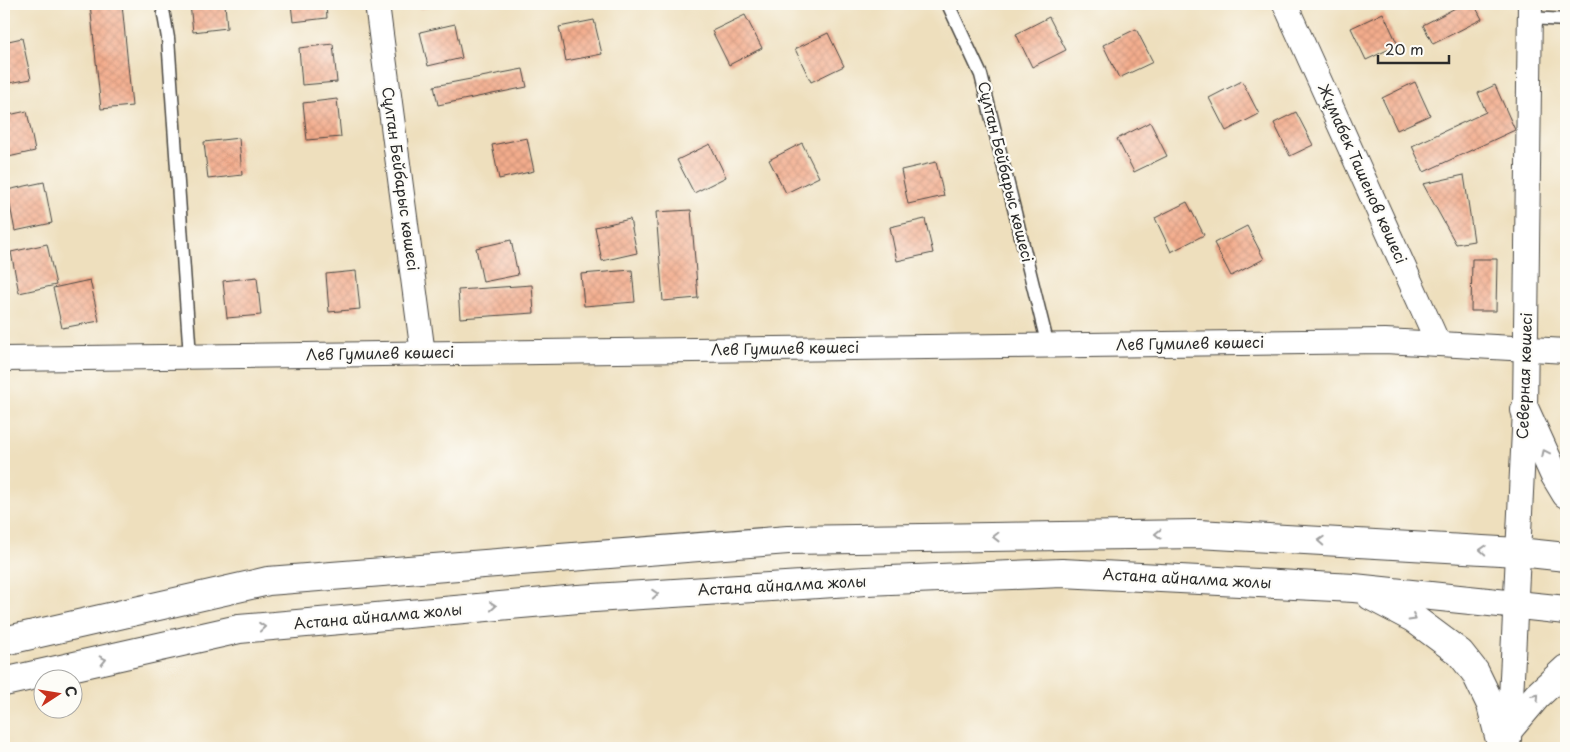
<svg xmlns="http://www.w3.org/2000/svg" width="1570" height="752" viewBox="0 0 1570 752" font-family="'Playpen Sans',sans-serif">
<defs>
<pattern id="building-cross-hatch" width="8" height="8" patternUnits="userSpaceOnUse" patternTransform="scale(1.25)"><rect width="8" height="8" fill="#f3ac8c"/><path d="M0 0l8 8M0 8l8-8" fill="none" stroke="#d09479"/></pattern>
</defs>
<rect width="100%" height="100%" fill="#fdfcf7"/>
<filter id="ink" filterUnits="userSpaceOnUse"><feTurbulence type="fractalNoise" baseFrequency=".02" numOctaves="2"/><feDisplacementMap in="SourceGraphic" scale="10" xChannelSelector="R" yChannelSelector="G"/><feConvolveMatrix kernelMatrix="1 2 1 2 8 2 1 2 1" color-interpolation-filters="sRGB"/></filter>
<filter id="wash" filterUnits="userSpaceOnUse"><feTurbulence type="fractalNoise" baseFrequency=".0096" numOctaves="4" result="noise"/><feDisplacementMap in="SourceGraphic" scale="20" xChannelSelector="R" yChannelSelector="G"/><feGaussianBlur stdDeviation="1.12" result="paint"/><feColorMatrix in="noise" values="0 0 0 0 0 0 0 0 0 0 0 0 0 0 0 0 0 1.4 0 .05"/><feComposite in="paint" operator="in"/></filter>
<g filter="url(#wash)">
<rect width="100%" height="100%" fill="#eedfbd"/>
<g id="blocks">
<!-- building -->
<g fill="url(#building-cross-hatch)">
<polygon points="90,4 122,4 132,106 101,109"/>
<polygon points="190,4 225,4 227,28 193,32"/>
<polygon points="291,4 326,4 327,18 293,22"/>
<polygon points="419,4 440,4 440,5 420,9"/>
<polygon points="1463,4 1474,4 1482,19 1433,44 1423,25"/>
<polygon points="1383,13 1398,45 1366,60 1351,28"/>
<polygon points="745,15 762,48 729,65 712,31"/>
<polygon points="1049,17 1066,50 1032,67 1016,34"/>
<polygon points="594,20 602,54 566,61 559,27"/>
<polygon points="455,24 462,58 428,66 420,32"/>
<polygon points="1136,29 1153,62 1119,78 1103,45"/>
<polygon points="828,33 844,66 811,82 795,49"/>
<polygon points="22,38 31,79 4,84 4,42"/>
<polygon points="333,44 337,82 302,85 299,48"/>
<polygon points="523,69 527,87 438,105 434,86"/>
<polygon points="1242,81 1259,114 1226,131 1209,98"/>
<polygon points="1415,82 1430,115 1397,130 1382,98"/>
<polygon points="1495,85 1515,130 1424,172 1412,146 1486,112 1478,93"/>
<polygon points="337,99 341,137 307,140 303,103"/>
<polygon points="27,111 35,151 4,158 4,116"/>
<polygon points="1296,112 1313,145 1290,156 1274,123"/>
<polygon points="1150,122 1167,156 1134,172 1117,139"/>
<polygon points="239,138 242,175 208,179 204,142"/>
<polygon points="527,138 534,171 499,179 492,145"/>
<polygon points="802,143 819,177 786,193 769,160"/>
<polygon points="710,144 726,177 694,193 677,160"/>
<polygon points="936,162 944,196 908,204 901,170"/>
<polygon points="1464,175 1474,241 1456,244 1423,184"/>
<polygon points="44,182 52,223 15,231 7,190"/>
<polygon points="1187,202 1204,235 1171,252 1155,218"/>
<polygon points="691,210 698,298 663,301 656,212"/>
<polygon points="630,219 637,253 602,261 595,227"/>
<polygon points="925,219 933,253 897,261 890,227"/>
<polygon points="1247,226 1264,259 1231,276 1214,243"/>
<polygon points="511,240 518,275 483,282 476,248"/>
<polygon points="47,244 56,285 19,293 11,252"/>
<polygon points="1472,259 1497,259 1496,311 1471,311"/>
<polygon points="632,270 635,302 584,306 581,274"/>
<polygon points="356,271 360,309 329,312 326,274"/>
<polygon points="257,277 261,315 227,318 223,281"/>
<polygon points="90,280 99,321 62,328 53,288"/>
<polygon points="532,285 534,313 460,318 458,290"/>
</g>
</g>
</g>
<g filter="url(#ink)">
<use href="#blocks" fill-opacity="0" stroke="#484641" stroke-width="1"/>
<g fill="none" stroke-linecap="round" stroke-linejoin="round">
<defs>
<g id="service">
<polyline points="162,4 168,38 190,357"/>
<polyline points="948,4 981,75 1048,346"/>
<polyline points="1530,18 1566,20"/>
</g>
<g id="minor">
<polyline points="377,4 423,354"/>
<polyline points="1285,4 1438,343"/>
<polyline points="4,359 1385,341 1566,351"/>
<polyline points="1509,739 1525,410 1530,4"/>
</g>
<g id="trunk">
<polyline points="1525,410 1554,474 1566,494"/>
<polyline points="1371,596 1413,618 1460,653 1475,672 1491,705 1502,748"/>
<polyline points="4,641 268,581 788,540 1198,534 1518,552 1566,557"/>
<polyline points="4,682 239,629 578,599 866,581 1062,573 1354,588 1566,610"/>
<polyline points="1509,729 1537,696 1566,669"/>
</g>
</defs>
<!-- service casing -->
<use href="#service" stroke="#484641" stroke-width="15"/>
<!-- minor casing -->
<use href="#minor" stroke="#484641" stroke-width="26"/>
<!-- trunk casing -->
<use href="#trunk" stroke="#484641" stroke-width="30"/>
<!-- service -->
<use href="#service" stroke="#fff" stroke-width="12"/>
<!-- minor -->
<use href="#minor" stroke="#fff" stroke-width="24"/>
<!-- trunk -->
<use href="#trunk" stroke="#fff" stroke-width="28"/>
</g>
<!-- one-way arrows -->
<defs><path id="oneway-chevron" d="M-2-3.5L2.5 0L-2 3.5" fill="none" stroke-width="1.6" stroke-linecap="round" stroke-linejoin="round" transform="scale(1.25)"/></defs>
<g stroke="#a0a0a0">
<use href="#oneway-chevron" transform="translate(1545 453) rotate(-115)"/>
<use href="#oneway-chevron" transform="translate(1158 534) rotate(179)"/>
<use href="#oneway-chevron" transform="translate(996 537) rotate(179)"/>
<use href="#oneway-chevron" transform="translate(1321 541) rotate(-177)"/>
<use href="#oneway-chevron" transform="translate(1483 550) rotate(-177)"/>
<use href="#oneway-chevron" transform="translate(655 594) rotate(-4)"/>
<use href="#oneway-chevron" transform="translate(493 606) rotate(-5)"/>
<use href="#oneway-chevron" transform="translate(1413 618) rotate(31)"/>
<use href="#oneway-chevron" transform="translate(262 627) rotate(-5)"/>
<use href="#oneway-chevron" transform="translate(103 660) rotate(-13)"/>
<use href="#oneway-chevron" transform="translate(1536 697) rotate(-48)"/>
</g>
</g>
<g text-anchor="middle" stroke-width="4.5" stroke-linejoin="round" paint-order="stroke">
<!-- street labels -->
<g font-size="15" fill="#2b2b2b" stroke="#fdfcf7">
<text transform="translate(1005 172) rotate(76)" y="5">Сұлтан Бейбарыс көшесі</text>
<text transform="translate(1362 174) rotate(66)" y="5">Жұмабек Ташенов көшесі</text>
<text transform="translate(400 179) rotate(82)" y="5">Сұлтан Бейбарыс көшесі</text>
<text transform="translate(1190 344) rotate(-1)" y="5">Лев Гумилев көшесі</text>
<text transform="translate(785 349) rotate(-1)" y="5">Лев Гумилев көшесі</text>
<text transform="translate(380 354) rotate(-1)" y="5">Лев Гумилев көшесі</text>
<text transform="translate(1525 376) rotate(-88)" y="5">Северная көшесі</text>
<text transform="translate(1187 579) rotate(3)" y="5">Астана айналма жолы</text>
<text transform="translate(782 586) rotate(-3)" y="5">Астана айналма жолы</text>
<text transform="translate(378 617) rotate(-5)" y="5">Астана айналма жолы</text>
</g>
</g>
<!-- margin -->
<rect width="1570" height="752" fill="none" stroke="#fdfcf7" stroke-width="20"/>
<!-- north arrow -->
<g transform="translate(58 694) rotate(78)"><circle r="24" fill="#fdfcf7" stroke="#a9a8a5"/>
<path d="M0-4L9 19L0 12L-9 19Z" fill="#c8321e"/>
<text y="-8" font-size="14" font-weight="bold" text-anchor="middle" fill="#2b2b2b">С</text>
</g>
<!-- scale -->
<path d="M1378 55v8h71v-8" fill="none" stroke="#2b2b2b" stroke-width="2.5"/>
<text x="1385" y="55" font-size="15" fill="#2b2b2b" stroke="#fdfcf7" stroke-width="4" paint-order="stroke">20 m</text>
</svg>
